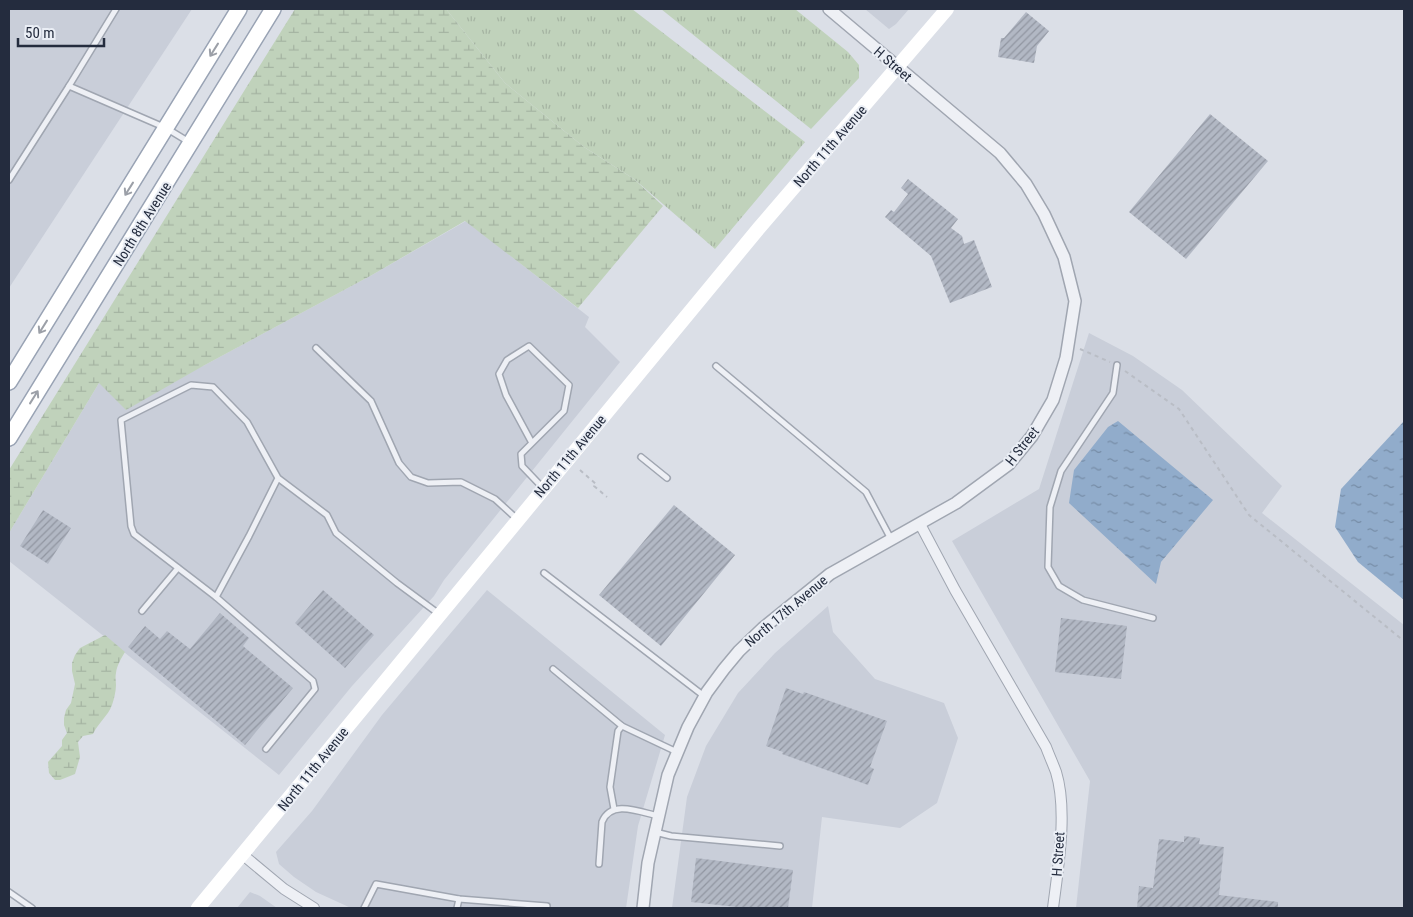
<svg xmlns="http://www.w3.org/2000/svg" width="1413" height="917" viewBox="0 0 1413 917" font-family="'Roboto Condensed',sans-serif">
<defs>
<pattern id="grass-tufts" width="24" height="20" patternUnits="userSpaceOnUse" patternTransform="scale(1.25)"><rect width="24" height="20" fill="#c0d2bb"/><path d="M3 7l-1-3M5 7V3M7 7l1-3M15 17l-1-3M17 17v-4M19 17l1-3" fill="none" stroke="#a5b4a2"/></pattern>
<pattern id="wetland-marsh" width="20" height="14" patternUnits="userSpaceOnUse" patternTransform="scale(1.25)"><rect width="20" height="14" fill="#c0d2bb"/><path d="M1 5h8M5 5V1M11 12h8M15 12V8" fill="none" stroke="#a5b4a2"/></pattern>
<pattern id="water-ripples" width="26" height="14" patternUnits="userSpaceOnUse" patternTransform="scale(1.25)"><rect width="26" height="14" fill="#91accb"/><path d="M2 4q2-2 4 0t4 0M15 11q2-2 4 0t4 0" fill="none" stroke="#768ca6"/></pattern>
<pattern id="building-hatch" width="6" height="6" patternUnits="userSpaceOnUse" patternTransform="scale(1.25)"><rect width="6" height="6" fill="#b2b8c4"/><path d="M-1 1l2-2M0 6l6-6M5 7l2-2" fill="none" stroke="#9196a1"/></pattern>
</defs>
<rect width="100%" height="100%" fill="#dbdfe7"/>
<!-- built -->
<g fill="#c9ced9">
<polygon points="9,9 192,9 9,288"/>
<polygon points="865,9 909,9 896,24 889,29"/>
<polygon points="466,221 589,317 585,327 620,362 444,580 434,596 352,686 279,775 9,561 9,533 99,383 203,366 372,275"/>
<polygon points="1089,333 1133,356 1182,390 1282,486 1262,513 1404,625 1404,908 1076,908 1090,781 952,541 1039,489"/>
<polygon points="487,590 665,735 638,826 626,908 351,908 316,892 294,877 279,864 276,852 312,811 382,715"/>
<polygon points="828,606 833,632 875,679 944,703 958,738 937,803 900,828 822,817 812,908 672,908 687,797 706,746 738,693 775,653"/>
<polygon points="250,892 260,896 277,908 237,908"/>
</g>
<!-- grass -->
<g fill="url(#grass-tufts)">
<polygon points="446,9 632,9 805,142 715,249 634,179 584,147 505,83"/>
<polygon points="661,9 795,9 848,52 859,65 859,78 811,129"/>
</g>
<!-- wetland -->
<g fill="url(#wetland-marsh)">
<polygon points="295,9 446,9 505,83 584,147 634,179 663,206 578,308 465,221 372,275 203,366 126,410 99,383 9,533 9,470"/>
<path d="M105,635L125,652C121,659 117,665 116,673C115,678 116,681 116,685C116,691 114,699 112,705C108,716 98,723 93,734L83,736L78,742L80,757L75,774L60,780H55L49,773L48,762L62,746V740L67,733L64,725V718L66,710L71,703L75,684L72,671V663L75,655L80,648Z"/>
</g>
<!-- water -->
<g fill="url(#water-ripples)">
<polygon points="1118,421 1213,500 1161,562 1156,584 1069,503 1074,470 1108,427"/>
<polygon points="1404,421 1404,600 1358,562 1335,527 1341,489"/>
</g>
<!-- building -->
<g fill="url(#building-hatch)">
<polygon points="1026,12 1049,31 1037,46 1034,63 998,57 1001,38 1004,38"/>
<polygon points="1210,114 1268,161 1186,259 1129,212"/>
<polygon points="908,179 958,219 951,228 962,236 964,244 974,240 992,287 950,303 931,256 885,217 891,210 894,212 908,194 901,188"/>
<polygon points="674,505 735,555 661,646 599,595"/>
<polygon points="43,510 71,528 48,564 20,546"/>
<polygon points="323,590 374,635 345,668 295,623"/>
<polygon points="220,613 249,638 243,646 293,688 245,745 128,647 145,626 160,639 167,631 190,649"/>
<polygon points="1061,618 1127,626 1121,679 1055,672"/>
<polygon points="786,688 803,694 804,692 887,721 870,767 874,769 868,785 782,754 783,752 766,746"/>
<polygon points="1184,836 1200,838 1199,844 1224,847 1219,895 1278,902 1278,908 1137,908 1139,886 1153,888 1159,839 1184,842"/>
<polygon points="696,858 793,870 788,908 746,908 691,902"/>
</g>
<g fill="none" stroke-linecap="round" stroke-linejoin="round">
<defs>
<g id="service">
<polyline points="116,9 69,86 166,128 189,142"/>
<polyline points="9,180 69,86"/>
<polyline points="316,348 371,401 399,463 411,477 428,483 461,482 495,499 517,519"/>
<polyline points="1117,365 1113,393 1061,471 1050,507 1048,567 1059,586 1083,600 1153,618"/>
<polyline points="716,366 866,492 891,539"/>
<polyline points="532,443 564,411 569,385 529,346 507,360 499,374 506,395 532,443 521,454 522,466 543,488"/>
<polyline points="641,457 667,478"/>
<polyline points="278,478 247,422 213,387 191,385 121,420 131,526 134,534 216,597 249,536 278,478 327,515 336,533 397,583 439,614"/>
<polyline points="544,573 704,696"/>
<polyline points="216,597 313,681 315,689 266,749"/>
<polyline points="142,611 178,568"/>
<polyline points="553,669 622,726 677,752"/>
<polyline points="614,809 610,787 618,731 622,726"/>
<polyline points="655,832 671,836 780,846"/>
<path d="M599,864L602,822C611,799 640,812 658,816"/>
<polyline points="9,892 32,908"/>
<polyline points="364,908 376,884 459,899 547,906 546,908"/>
<polyline points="457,908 459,899"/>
</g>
<g id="minor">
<path d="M920,524L955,590L1046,747C1049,755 1053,764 1056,772C1068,811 1058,868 1053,908"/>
<polyline points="243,855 284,889 314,908"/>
</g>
<polyline id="tertiary" points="643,908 648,863 668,775 688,727 707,692 724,669 739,651 763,628 830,574 956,503 1009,464 1032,436 1053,400 1066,358 1075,301 1064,257 1044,214 1026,184 1000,153 829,9"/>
<g id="primary">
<polyline points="9,382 239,9"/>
<polyline points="9,438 273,9"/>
</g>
</defs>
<!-- service casing -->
<use href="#service" stroke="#a0a6b1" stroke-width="8"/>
<!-- minor casing -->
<use href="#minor" stroke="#a0a6b1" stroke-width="12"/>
<!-- tertiary casing -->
<use href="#tertiary" stroke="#a0a6b1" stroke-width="14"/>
<!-- primary casing -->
<use href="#primary" stroke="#99a3b4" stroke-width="18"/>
<!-- path -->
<g stroke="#b9bdc5" stroke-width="2" stroke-dasharray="4 4" stroke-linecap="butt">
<polyline points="1080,349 1110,362"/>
<polyline points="1125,371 1179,409 1249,515 1404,641"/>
<polyline points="580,470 596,484 594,486 607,497"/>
</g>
<!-- service -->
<use href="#service" stroke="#eef0f5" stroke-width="5"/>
<!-- minor -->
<use href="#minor" stroke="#eef0f5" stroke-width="10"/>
<!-- tertiary -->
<use href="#tertiary" stroke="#eef0f5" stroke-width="11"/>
<!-- secondary -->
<polyline stroke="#fff" stroke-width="14" points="198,908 759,228 947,9"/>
<!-- primary -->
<use href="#primary" stroke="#fff" stroke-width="15"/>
</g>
<!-- one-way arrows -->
<defs><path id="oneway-shaft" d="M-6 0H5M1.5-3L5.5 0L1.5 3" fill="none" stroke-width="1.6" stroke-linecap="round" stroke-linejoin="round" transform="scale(1.25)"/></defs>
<g stroke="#9ca0a8">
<use href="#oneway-shaft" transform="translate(214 50) rotate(122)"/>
<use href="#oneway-shaft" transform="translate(129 189) rotate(122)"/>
<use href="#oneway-shaft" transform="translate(43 327) rotate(122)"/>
<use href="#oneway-shaft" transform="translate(34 397) rotate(-58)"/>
</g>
<g text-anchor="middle" stroke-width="4" stroke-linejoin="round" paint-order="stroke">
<!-- street labels -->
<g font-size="14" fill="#242c3e" stroke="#eaeef5">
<text transform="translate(893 64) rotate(41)" y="5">H Street</text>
<text transform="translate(830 146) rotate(-49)" y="5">North 11th Avenue</text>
<text transform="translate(142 224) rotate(-58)" y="5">North 8th Avenue</text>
<text transform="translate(1022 446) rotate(-52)" y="5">H Street</text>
<text transform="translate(570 456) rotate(-50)" y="5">North 11th Avenue</text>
<text transform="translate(786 611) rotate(-40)" y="5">North 17th Avenue</text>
<text transform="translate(313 769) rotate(-51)" y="5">North 11th Avenue</text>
<text transform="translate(1058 854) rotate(-86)" y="5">H Street</text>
</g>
</g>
<!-- border -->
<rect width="1413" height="917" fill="none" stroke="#242c3e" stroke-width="20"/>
<!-- scale -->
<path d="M18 38v8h86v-8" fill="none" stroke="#242c3e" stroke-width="2.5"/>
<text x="25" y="38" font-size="15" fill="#242c3e" stroke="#eaeef5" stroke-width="4" paint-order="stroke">50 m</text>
</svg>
